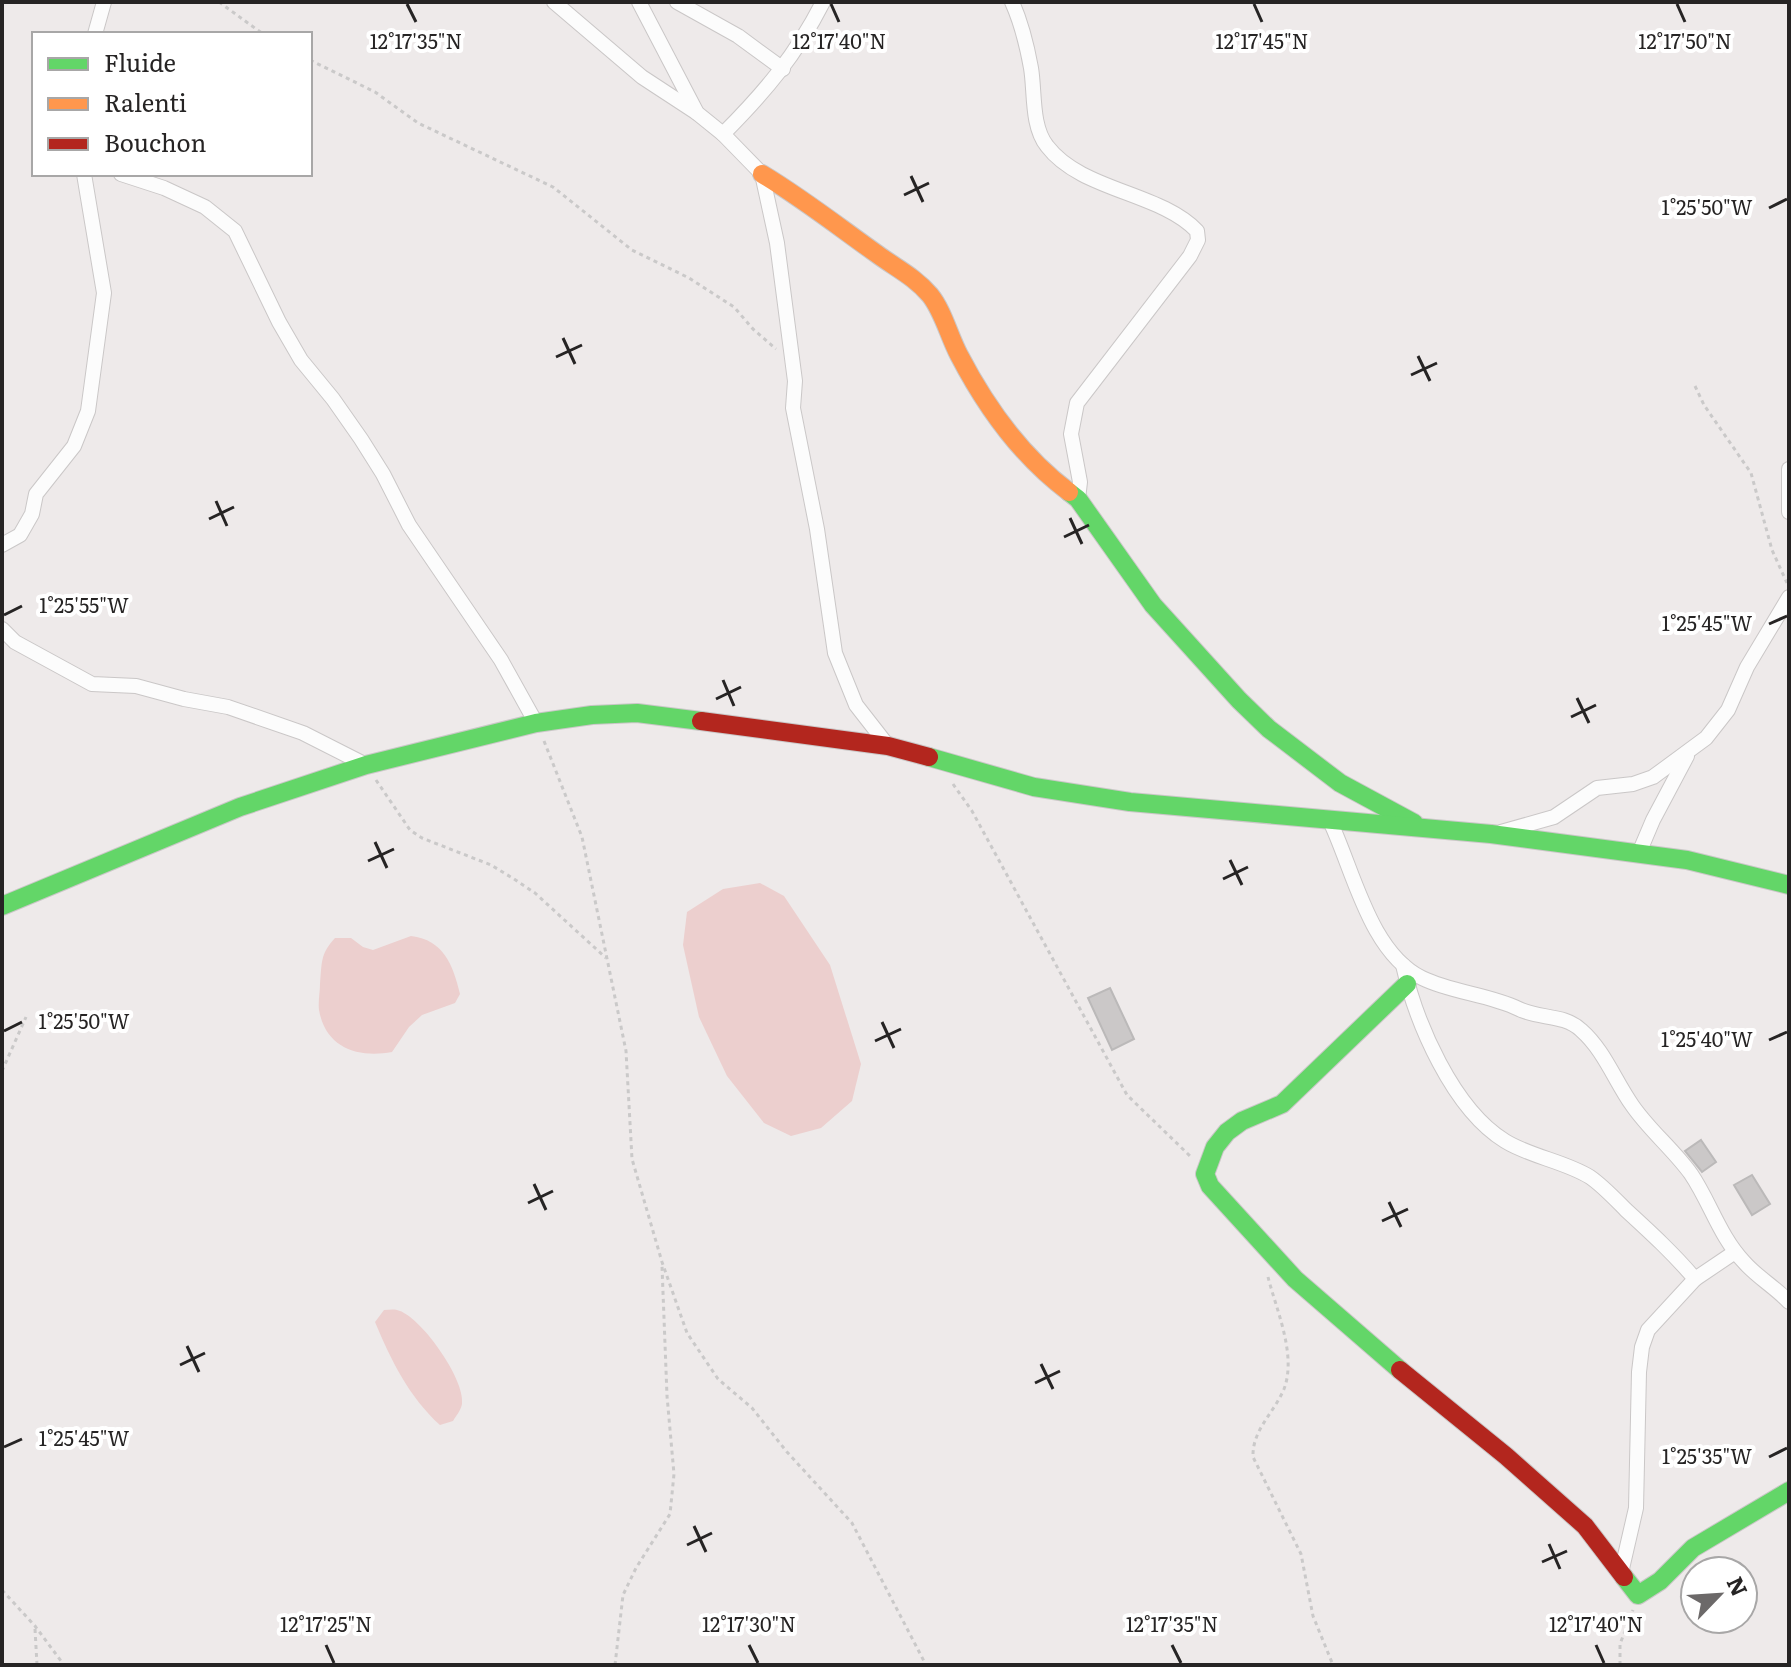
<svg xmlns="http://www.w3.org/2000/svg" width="1791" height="1667" viewBox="0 0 1791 1667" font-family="Literata,serif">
<rect width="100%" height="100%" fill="#eeeaea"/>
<!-- green -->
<g fill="#eccfce">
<polygon points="760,883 784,896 830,965 861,1064 852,1101 821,1128 791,1136 764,1123 727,1076 699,1017 683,945 687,912 723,889"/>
<path d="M411,936C444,940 453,965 460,994L455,1003L422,1015L409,1027L392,1052C359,1058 326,1049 319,1010C318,1002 320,992 320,984C322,963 320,954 335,938H351L363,947L373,950Z"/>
<path d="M384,1310C388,1310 393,1309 397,1310C420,1315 466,1380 462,1404C461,1410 456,1416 453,1421L440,1425C409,1397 391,1360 375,1322Z"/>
</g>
<!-- building -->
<g fill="#cbc8c8" stroke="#bbb9b9" stroke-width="2">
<polygon points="1110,988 1134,1039 1112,1050 1088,998"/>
<polygon points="1701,1140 1716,1162 1702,1172 1685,1151"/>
<polygon points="1752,1175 1770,1204 1752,1215 1734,1185"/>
</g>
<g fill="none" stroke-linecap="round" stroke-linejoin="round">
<defs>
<g id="street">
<polyline points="554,2 642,77 697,113"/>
<polyline points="639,2 697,113 723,134"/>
<polyline points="677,2 738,36 783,69"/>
<path d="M823,2C796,55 765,92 723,134L762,174L777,243L795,381L793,408L817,529L835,653L856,705L888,746"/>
<path d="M1012,2C1021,22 1027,46 1031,68C1035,91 1031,126 1047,146C1081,191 1160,192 1197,231L1198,240L1190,256L1077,403L1071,434L1080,482L1078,499"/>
<polyline points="95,34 104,2"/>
<polyline points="121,174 164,188 205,207 235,231 279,322 301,360 333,399 361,439 383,474 409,525 501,660 536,723"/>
<polyline points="1789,469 1789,512"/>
<polyline points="2,545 20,535 32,514 36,494 74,446 88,411 104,293 84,174"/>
<polyline points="2,629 15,642 92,684 136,686 184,699 228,707 303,733 366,765"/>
<path d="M1329,819C1353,868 1369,952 1422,978C1453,993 1488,994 1519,1009C1539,1019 1564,1014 1581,1030C1604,1050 1615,1081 1632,1105C1649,1130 1673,1149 1691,1174C1710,1202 1720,1237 1744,1262C1757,1277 1775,1287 1789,1302"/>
<polyline points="1501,832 1554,817 1597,788 1633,784 1653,777 1706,738 1728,710 1747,667 1789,597"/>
<polyline points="1639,853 1653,820 1687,756"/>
<path d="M1403,965C1416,1023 1453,1109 1505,1141C1531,1157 1564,1161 1590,1177C1603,1186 1615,1199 1626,1210C1650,1232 1674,1254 1695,1279L1648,1330L1642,1347L1639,1372L1636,1508L1621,1573"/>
<polyline points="1695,1279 1735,1252"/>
</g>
<g id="fast">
<polyline points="1069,492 1078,499 1153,605 1239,700 1269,729 1340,783 1414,823"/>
<polyline points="929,757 1034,787 1130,802 1491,834 1687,860 1789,885"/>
<polyline points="2,906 240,807 366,765 536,723 592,715 637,713 701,721"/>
<polyline points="1400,1370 1295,1279 1210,1186 1205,1174 1215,1147 1227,1132 1242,1121 1282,1104 1407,984"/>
<polyline points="1624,1577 1638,1595 1660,1581 1693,1548 1789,1491"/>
</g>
<path id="slow" d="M762,174C802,198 839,227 877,254C896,268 915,277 930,295C943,311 949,336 959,355C986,407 1022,457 1069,492"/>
<g id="jam">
<polyline points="701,721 888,746 929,757"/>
<polyline points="1400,1370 1506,1456 1585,1526 1624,1577"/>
</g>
</defs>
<!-- street casing -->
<use href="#street" stroke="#cac7c7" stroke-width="16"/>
<!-- fast casing -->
<use href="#fast" stroke="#cac7c7" stroke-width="20"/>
<!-- slow casing -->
<use href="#slow" stroke="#cac7c7" stroke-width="20"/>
<!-- jam casing -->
<use href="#jam" stroke="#cac7c7" stroke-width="20"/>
<!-- path -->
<g stroke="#cac9c9" stroke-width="3" stroke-dasharray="4 4" stroke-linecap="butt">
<polyline points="219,2 263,34"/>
<polyline points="310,60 375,92 418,123 553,187 632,250 689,278 734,307 753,329 776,349"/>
<polyline points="1695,386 1704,405 1751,473 1772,550 1787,583"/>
<polyline points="544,741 582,837 626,1051 632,1159 662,1262 687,1333 718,1379 752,1408 787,1452 852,1523 926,1665"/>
<polyline points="376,780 410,830 422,838 491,865 514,879 535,893 606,958"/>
<polyline points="953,784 972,811 1127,1095 1190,1156"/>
<polyline points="2,1071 26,1017"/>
<path d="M1268,1277C1276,1309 1297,1355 1284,1389C1274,1413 1252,1430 1253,1457L1301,1554L1313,1616L1333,1665"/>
<polyline points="2,1590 35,1626 64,1665"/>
<polyline points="35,1629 37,1665"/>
<polyline points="615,1665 623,1595 636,1568 670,1514 674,1474 667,1396 662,1266"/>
<polyline points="1620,1665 1620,1644 1633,1610"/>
</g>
<!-- street -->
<use href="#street" stroke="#fcfcfc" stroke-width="14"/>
<!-- fast -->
<use href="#fast" stroke="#63d668" stroke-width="18"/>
<!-- slow -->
<use href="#slow" stroke="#ff974d" stroke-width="18"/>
<!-- jam -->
<use href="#jam" stroke="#b3261e" stroke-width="18"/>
</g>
<!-- ticks -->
<path fill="none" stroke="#262424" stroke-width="3" d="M407,4L416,22M831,4L839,22M1254,4L1262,22M1677,4L1685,22M911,176L923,202M904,195L929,183M1769,208L1787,199M563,338L575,364M1418,356L1430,381M556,357L582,345M1411,375L1437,363M216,501L227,526M1070,518L1082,544M209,519L234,507M1064,537L1089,525M4,615L22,606M1769,624L1787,616M723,680L734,706M1577,698L1589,723M716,699L741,687M1571,717L1596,705M375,842L387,868M1230,860L1242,885M368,861L394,849M1223,879L1248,867M882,1022L894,1048M4,1031L22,1022M1769,1040L1787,1032M875,1041L901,1029M534,1184L546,1210M1389,1202L1401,1227M528,1203L553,1191M1382,1221L1408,1209M187,1346L199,1372M1041,1364L1053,1389M180,1365L205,1353M1035,1383L1060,1371M4,1447L22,1439M1769,1457L1787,1448M694,1526L706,1552M1549,1544L1560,1569M687,1545L712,1533M1542,1562L1567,1551M326,1645L334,1663M749,1645L758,1663M1172,1645L1181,1663M1596,1645L1604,1663"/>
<g font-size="20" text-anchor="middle" fill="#262424" stroke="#fff" stroke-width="8" stroke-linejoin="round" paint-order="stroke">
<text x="416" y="49">12°17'35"N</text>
<text x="839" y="49">12°17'40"N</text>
<text x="1262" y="49">12°17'45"N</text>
<text x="1685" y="49">12°17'50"N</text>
<text x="1707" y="215">1°25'50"W</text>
<text x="84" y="613">1°25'55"W</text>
<text x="1707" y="631">1°25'45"W</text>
<text x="84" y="1029">1°25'50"W</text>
<text x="1707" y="1047">1°25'40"W</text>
<text x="84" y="1446">1°25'45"W</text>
<text x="1707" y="1464">1°25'35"W</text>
<text x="326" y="1632">12°17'25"N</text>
<text x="749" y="1632">12°17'30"N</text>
<text x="1172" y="1632">12°17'35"N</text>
<text x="1596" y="1632">12°17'40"N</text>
</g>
<!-- border -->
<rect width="1791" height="1667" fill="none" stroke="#262424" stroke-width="8"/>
<!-- legend -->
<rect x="32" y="32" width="280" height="144" fill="#ffffff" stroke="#a8a7a7" stroke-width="2"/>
<rect x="48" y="58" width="40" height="12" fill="#63d668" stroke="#a8a7a7" stroke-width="2"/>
<text x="104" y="72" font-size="24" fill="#262424">Fluide</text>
<rect x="48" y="98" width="40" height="12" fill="#ff974d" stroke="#a8a7a7" stroke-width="2"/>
<text x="104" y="112" font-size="24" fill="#262424">Ralenti</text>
<rect x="48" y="138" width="40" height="12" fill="#b3261e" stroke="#a8a7a7" stroke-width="2"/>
<text x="104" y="152" font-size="24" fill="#262424">Bouchon</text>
<!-- north arrow -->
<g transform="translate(1719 1595) rotate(65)"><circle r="38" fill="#ffffff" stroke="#a8a7a7" stroke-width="2"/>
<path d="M0-6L14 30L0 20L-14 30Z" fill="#6c6969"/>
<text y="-12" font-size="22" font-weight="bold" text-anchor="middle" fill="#262424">N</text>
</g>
</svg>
